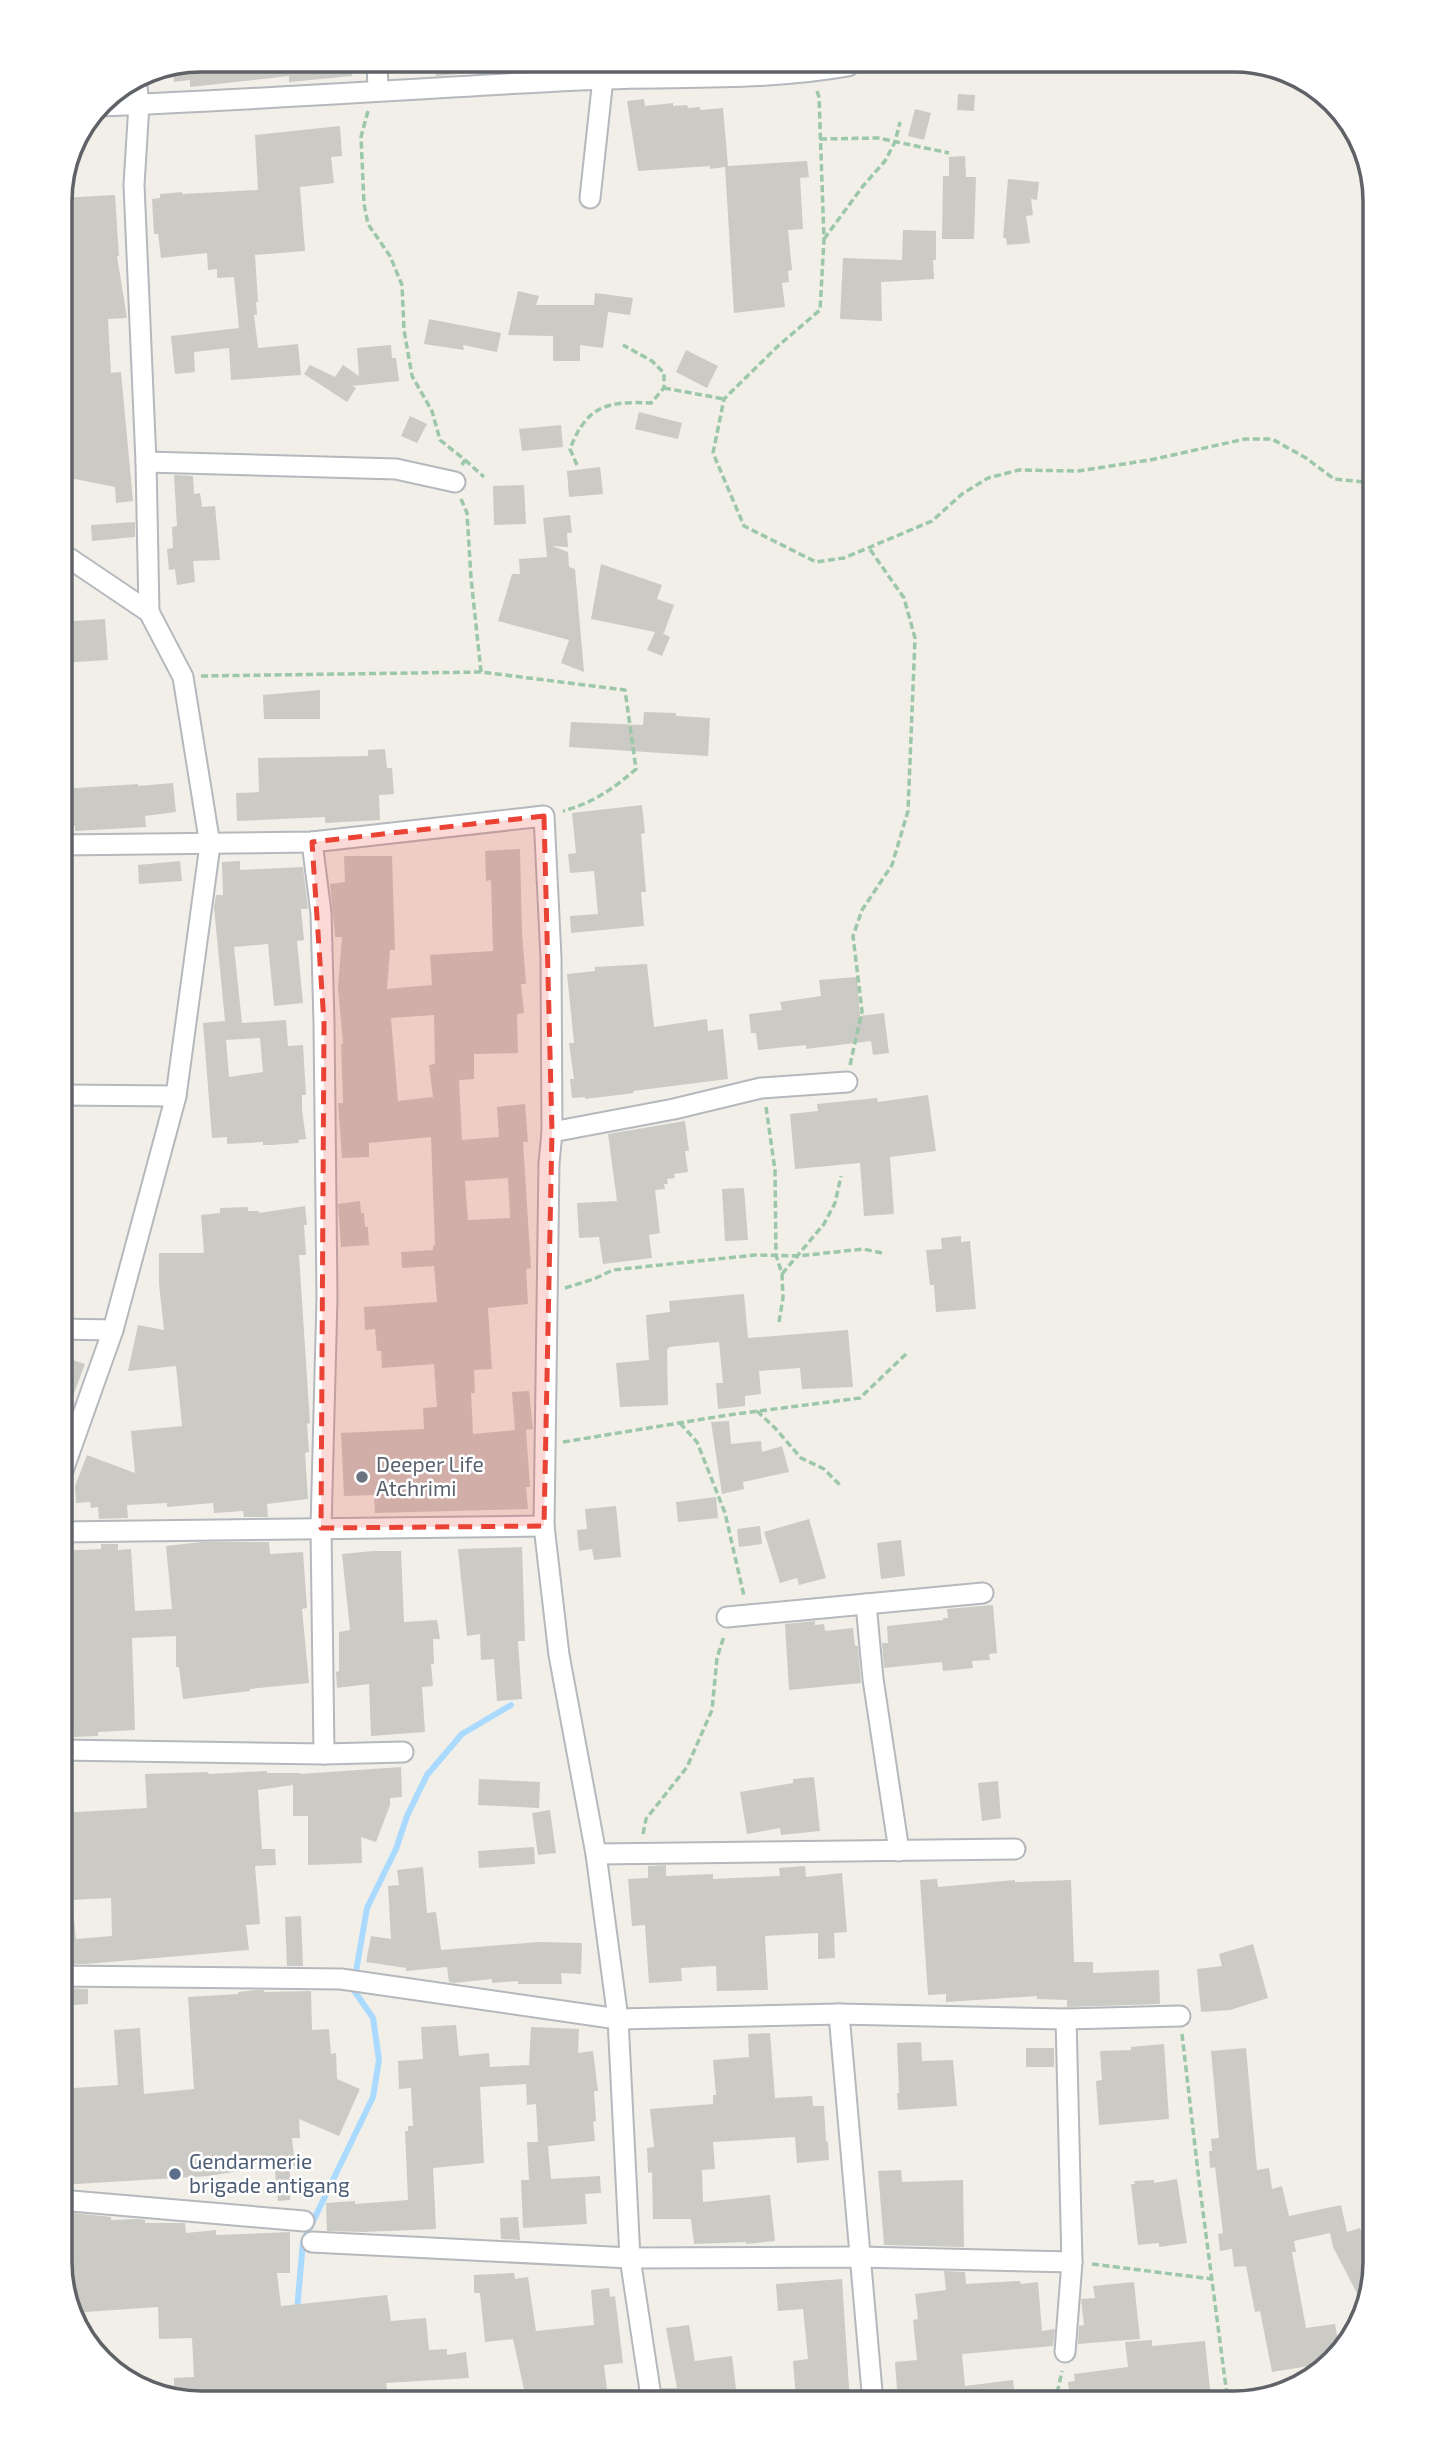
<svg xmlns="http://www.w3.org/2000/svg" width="1435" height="2463" viewBox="0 0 1435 2463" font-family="'Exo 2',sans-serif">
<rect width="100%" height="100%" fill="#f1efe8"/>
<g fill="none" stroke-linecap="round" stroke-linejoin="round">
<!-- stream -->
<polyline stroke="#aadaff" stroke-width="6" points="297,2310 303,2242 373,2097 379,2060 373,2018 353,1989 367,1908 396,1849 407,1816 427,1775 462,1734 511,1705"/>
</g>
<!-- building -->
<g fill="#cccac5" fill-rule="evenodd">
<polygon points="201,60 351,60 352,76 289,82 289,76 190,87 190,80 174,82 172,65"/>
<polygon points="434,60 491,60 491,71 436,76"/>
<polygon points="958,94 975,95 974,111 957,110"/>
<polygon points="644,99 645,106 673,103 673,106 687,105 688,108 700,107 700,110 723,108 728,166 807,161 809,177 800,178 803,229 788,230 792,270 788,271 789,282 782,283 785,307 734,313 725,167 710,169 710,166 638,171 627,101"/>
<polygon points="915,109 931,113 924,140 908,136"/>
<polygon points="340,126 342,156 331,157 334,183 300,187 305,251 255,255 258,302 256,302 257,315 254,315 258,348 298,344 301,375 231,380 229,348 194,352 195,372 175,374 171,336 239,328 234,277 217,278 217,269 208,270 207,253 161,258 158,234 154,234 152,199 160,198 160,194 182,192 182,194 258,190 255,135"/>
<polygon points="965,156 966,177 976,177 974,239 942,239 943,176 949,176 949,157"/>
<polygon points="1008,179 1039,182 1037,200 1031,199 1033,215 1026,216 1030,243 1007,245 1006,238 1003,238"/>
<polygon points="115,195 119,256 117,256 127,318 108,319 111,373 121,372 133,501 116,503 115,487 60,476 60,198"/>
<polygon points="903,230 936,231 936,260 933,260 934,279 881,282 882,321 840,319 843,258 902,260"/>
<polygon points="518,291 539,296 536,305 594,305 595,293 633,298 630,315 608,312 603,348 580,345 580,361 553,361 553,336 508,335"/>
<polygon points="429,319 501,333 497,352 463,345 464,350 424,344"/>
<polygon points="391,345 392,358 396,358 399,381 352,386 356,388 347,402 304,374 310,365 335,377 343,365 359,376 357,348"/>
<polygon points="686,350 718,366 707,388 676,372"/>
<polygon points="639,412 682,423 678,439 635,429"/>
<polygon points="410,416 427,424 417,443 401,436"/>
<polygon points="561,425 563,447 522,451 519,429"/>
<polygon points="600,467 603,494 569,497 567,471"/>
<polygon points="174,475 193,476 194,494 200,493 202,507 215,506 220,560 193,561 195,582 177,585 175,569 169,570 167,549 173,548 172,527 177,526"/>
<polygon points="524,485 526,524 494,525 493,486"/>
<polygon points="570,515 572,533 567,533 568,547 552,546 568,552 569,567 575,569 584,672 561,663 569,640 498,621 512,574 520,574 519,559 547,557 543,518"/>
<polygon points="135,522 135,537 92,541 91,525"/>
<polygon points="601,564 662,585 657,599 674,605 664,633 662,633 670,637 662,656 647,650 655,632 591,619"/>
<polygon points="105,619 108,660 60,663 60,622"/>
<polygon points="320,690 320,719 264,719 263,695"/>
<polygon points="644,712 676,713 676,716 710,718 708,756 569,747 571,722 643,725"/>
<polygon points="385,749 387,768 392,768 394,794 379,795 380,820 325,823 325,817 237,821 236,793 259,792 258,758 368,756 368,750"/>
<polygon points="173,783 176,812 145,816 146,827 75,831 75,826 60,827 60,789 138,784 138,786"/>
<polygon points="642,805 645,833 641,834 646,892 641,892 644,926 571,933 570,916 598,914 594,871 570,873 568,854 576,853 572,813"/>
<path d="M520,849L522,933L526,984H521L524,1013L517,1014L518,1053L474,1054V1079L459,1080L462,1140L499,1137L497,1107L525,1104L528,1142H523L531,1268L526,1269L528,1304L488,1308L492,1369L474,1370L475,1393H471L473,1434L515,1430L512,1392L529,1391L533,1429L526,1430L530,1487H526L528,1509L375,1513L374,1495L344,1496L341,1433L424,1429L423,1408L437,1407L434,1364L382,1368L381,1351H377L375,1329L365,1330L364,1307L437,1302L434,1266L402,1268L401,1252L433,1250V1246L435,1245L431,1137L369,1143V1157L342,1158L338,1103H343L341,1044H343L338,988L342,937H335L330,884L345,882L344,856H392L395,950H390L387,989L432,985L430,955L493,951L491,880L486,881L485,851ZM434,1015L435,1064L429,1065L433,1097L398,1101L391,1018ZM508,1178L510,1218L468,1220L465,1181Z"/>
<polygon points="180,861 182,881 139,884 138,865"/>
<path d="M240,861V870L303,867L308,909H301L304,940L297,941L303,1003L274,1006L268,944L234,947L242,1023L286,1020L288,1046L303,1045L306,1095H302V1110L306,1139L298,1140L299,1143L271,1145H263V1142L227,1144V1137L212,1138L203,1023L225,1021L214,907L216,895H223L222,862ZM260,1038L263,1072L229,1077L226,1040Z"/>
<polygon points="647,964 654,1027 707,1019 708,1031 723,1029 728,1079 633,1091 634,1093 585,1099 585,1097 572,1098 570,1079 574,1079 569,1043 574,1043 567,974 595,971 595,967"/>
<polygon points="857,977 860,1016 884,1013 889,1053 873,1055 871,1041 806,1049 806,1045 758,1050 756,1033 751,1033 749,1014 782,1010 780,1002 821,996 819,980"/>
<polygon points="928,1095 936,1151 890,1157 894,1214 864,1216 860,1163 795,1169 790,1114 818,1111 817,1104 877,1098 878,1102"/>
<polygon points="685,1121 689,1151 685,1151 688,1172 674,1174 675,1178 667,1179 668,1184 664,1184 665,1189 655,1190 660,1233 649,1235 652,1258 603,1264 599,1237 579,1238 577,1203 617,1201 608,1134"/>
<polygon points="744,1188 748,1240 725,1241 722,1189"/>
<polygon points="360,1201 361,1213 364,1213 365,1227 368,1227 369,1245 341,1247 338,1204"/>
<polygon points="305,1206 307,1225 304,1225 306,1255 299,1255 310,1423 307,1424 309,1452 305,1453 308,1499 267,1504 268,1517 244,1517 243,1511 214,1513 213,1503 167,1507 167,1503 127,1505 128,1518 99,1519 98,1507 91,1508 90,1502 76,1503 75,1486 87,1455 135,1473 131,1431 182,1426 176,1366 128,1371 138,1325 164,1330 159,1284 159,1253 204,1253 201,1215 220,1213 220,1208 248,1207 248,1211 259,1211 259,1213"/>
<polygon points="961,1236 961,1242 970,1241 976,1309 936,1312 934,1285 930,1285 926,1250 942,1249 941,1238"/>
<polygon points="744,1294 748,1338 848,1330 853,1387 802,1389 800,1368 759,1371 761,1394 745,1396 745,1406 718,1409 716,1383 723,1383 719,1342 669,1347 667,1350 668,1405 620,1407 616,1363 649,1360 646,1315 670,1312 669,1301"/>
<polygon points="60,1356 85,1364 61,1428 60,1428"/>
<polygon points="729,1421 731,1444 761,1441 762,1452 782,1446 789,1472 743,1482 744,1489 722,1494 711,1422"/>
<polygon points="716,1497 718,1518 678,1522 676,1502"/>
<polygon points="616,1506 621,1557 594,1560 592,1549 579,1551 577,1530 587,1529 585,1509"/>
<polygon points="809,1519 826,1578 799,1585 797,1578 780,1583 764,1532"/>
<polygon points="760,1526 762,1544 739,1547 737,1529"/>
<polygon points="901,1540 905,1576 881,1579 877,1543"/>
<polygon points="202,1542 269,1542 270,1554 303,1552 307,1608 302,1609 309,1683 250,1689 250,1691 183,1699 179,1667 176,1667 176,1636 132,1638 135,1730 98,1732 98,1736 74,1737 74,1725 60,1725 60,1551 101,1549 101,1544 118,1544 118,1550 131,1549 135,1611 172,1609 166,1546"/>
<polygon points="522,1547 525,1641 518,1641 522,1699 497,1701 494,1659 481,1660 480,1634 467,1636 458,1549"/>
<polygon points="373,1551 401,1551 404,1622 437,1620 440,1639 433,1639 434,1664 431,1664 433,1686 422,1687 425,1732 371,1736 369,1684 337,1688 336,1672 339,1671 339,1632 350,1630 342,1554"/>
<polygon points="993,1605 997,1653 989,1654 990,1660 972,1661 973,1668 943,1671 942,1662 884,1668 882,1643 888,1643 887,1626 943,1620 943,1618 948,1618 947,1609"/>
<polygon points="815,1621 815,1625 824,1624 825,1631 853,1628 855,1646 858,1646 861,1683 789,1690 785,1624"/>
<path d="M401,1767L402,1797L390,1798V1805L376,1842L361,1837L362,1863L308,1865V1816H293V1785L258,1790L262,1849H275L276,1865L255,1866L260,1924L246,1925L249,1950L86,1964H60V1813L147,1808L145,1774L208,1772L209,1774L267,1771V1773H300V1774ZM111,1898L112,1936L76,1939L72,1900Z"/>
<polygon points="814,1777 820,1831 781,1835 780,1828 747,1834 740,1792 793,1783 793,1779"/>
<polygon points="479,1779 540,1782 539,1808 478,1805"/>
<polygon points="998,1781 1001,1818 982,1821 978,1783"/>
<polygon points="550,1810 556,1853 538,1855 532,1813"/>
<polygon points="534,1847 535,1864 479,1868 478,1851"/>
<polygon points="666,1865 666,1876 713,1874 713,1879 780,1876 779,1868 805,1866 806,1877 842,1873 847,1932 834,1933 835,1958 818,1959 818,1933 765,1936 768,1990 717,1991 716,1966 681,1968 682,1981 649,1983 645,1925 632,1926 628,1879 648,1878 648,1866"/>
<polygon points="423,1867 427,1913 436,1912 441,1950 539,1942 582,1943 581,1974 561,1973 562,1984 518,1984 518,1981 492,1983 492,1979 453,1983 449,1982 447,1967 406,1971 406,1968 366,1962 371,1936 391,1939 388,1886 399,1885 397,1870"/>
<polygon points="937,1879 938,1887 1015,1880 1015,1882 1071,1880 1074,1962 1093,1962 1093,1973 1159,1970 1160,2004 1067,2007 1067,2000 1037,1999 1037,1996 946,2002 946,1994 928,1995 920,1880"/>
<polygon points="301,1916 303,1966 287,1966 285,1917"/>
<polygon points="1253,1944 1268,1998 1230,2010 1201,2012 1197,1969 1222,1966 1219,1954"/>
<polygon points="60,1988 88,1989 88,2004 60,2006"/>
<polygon points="256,1990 264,1990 264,1992 311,1991 312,2030 329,2029 331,2054 336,2053 337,2079 360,2089 339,2136 299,2119 300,2138 292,2138 295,2166 290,2166 290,2200 278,2201 274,2161 239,2163 240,2171 208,2176 60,2185 60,2089 118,2085 114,2030 140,2028 144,2094 194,2089 188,1997 238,1994 238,1992"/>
<polygon points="456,2025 459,2056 489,2053 490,2067 529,2065 531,2027 579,2029 578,2053 593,2051 598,2091 594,2091 596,2121 593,2122 595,2141 548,2146 551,2179 600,2176 601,2193 585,2194 587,2224 523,2228 521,2180 529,2180 527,2142 538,2142 536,2104 527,2105 526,2084 480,2087 484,2163 433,2168 436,2229 363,2232 327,2231 326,2203 355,2201 355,2204 408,2200 405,2131 408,2131 408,2126 413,2126 411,2088 399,2089 398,2061 423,2059 421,2027"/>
<polygon points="770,2033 775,2098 812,2096 813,2106 824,2106 826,2142 828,2141 829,2160 797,2163 795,2137 713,2142 715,2169 702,2170 703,2202 770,2195 775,2241 746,2244 746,2242 694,2244 691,2219 653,2219 652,2172 648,2173 647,2148 654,2147 650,2109 713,2104 713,2095 716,2095 713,2060 749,2057 748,2034"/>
<polygon points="921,2042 922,2061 953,2060 957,2106 898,2110 897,2093 899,2093 897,2043"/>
<polygon points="1164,2044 1169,2119 1099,2125 1096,2081 1102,2080 1100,2051 1131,2050 1131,2047"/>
<rect x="1026" y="2048" width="28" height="19"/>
<polygon points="1246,2048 1257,2170 1269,2168 1272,2189 1282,2186 1289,2216 1341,2205 1347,2232 1360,2228 1368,2250 1376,2247 1376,2263 1363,2305 1333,2247 1330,2233 1294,2241 1296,2252 1292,2252 1306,2328 1335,2324 1340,2351 1327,2363 1272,2372 1260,2311 1255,2312 1246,2266 1234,2267 1232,2249 1220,2251 1218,2234 1223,2233 1215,2167 1210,2168 1209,2151 1212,2151 1211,2139 1219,2138 1211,2051"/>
<polygon points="901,2170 902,2182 963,2180 964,2247 884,2245 878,2171"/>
<polygon points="1177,2179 1187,2243 1159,2247 1159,2243 1138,2245 1131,2184 1135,2184 1134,2181 1154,2180 1154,2183"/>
<polygon points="73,2213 111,2217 111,2220 139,2219 145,2220 145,2223 185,2223 186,2233 216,2230 216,2235 290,2232 290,2273 277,2273 281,2306 387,2295 391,2321 426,2318 429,2350 447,2349 447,2355 466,2352 469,2378 386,2383 389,2403 361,2403 361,2402 192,2403 174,2397 174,2378 194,2377 192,2338 159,2339 158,2307 71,2313 60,2262 60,2215"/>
<polygon points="518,2217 520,2240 501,2239 500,2218"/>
<polygon points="944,2271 965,2272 966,2284 1020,2281 1021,2284 1038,2282 1042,2331 1055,2329 1053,2346 962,2354 965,2386 1013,2380 1016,2403 898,2403 895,2362 917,2360 913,2320 918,2319 915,2294 946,2290"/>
<polygon points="514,2273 515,2279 528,2277 536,2331 594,2325 591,2290 609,2288 610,2297 615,2296 623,2363 604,2365 607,2389 597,2390 598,2403 569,2403 569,2398 527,2403 513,2339 485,2342 480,2293 474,2293 474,2275"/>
<polygon points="842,2279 850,2403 803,2403 802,2398 796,2399 793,2361 808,2359 803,2309 778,2311 776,2284"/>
<polygon points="1134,2282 1140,2339 1078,2344 1079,2326 1084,2325 1081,2299 1095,2298 1093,2286"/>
<polygon points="689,2325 695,2361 732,2356 736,2389 719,2391 721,2403 664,2403 662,2388 677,2388 666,2328"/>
<polygon points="1152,2340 1152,2346 1205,2341 1210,2390 1205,2391 1208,2403 1176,2403 1175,2395 1141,2401 1141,2403 1070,2403 1068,2382 1075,2381 1074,2374 1128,2367 1125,2342"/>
</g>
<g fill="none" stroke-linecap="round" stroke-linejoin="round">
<defs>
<g id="street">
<polyline points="377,60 378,91"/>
<polyline points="136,78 139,104 134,185 146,462 149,612"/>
<path d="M98,106C258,100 418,88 579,80C669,75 758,82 848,66L847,60"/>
<polyline points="590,198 605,60"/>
<polyline points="146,462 396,469 455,482"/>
<polyline points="312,842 321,913 324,1023 327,1298 321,1528 324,1754"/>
<polyline points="60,845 312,842 544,816 551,958 552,1132 549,1163 544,1526 559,1655 596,1854 618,2019 630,2258 652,2403"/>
<polyline points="60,1095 176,1096"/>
<polyline points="552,1132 674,1109 761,1088 847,1082"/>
<polyline points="60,1329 113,1330"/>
<polyline points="60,1479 113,1330 176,1096 210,845 183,677 149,612 60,552"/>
<polyline points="60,1532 544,1526"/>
<polyline points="866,1604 873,1679 899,1851"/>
<polyline points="727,1617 983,1593"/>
<polyline points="60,1750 324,1754 403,1752"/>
<polyline points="596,1854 1015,1849"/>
<polyline points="60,1976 341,1979 618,2019 839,2014 1066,2019 1180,2016"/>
<polyline points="839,2014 873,2403"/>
<polyline points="60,2200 304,2221"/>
<polyline points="312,2242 630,2258 859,2257 1072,2262"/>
<polyline points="1065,2352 1072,2262 1066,2019"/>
</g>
</defs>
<!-- street casing -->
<use href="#street" stroke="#b5b8bc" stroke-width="23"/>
<!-- path -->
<g stroke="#9cc7a9" stroke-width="3.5" stroke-dasharray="7 3.5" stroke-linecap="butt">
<polyline points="817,91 819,97 824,239 820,310 778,346 724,399 713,453 744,526 816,562 844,558 932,521 962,494 988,478 1019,470 1078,471 1150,460 1245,439 1272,439 1306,458 1334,479 1375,483"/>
<polyline points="368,111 361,137 364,204 368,224 390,256 402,285 404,330 412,376 432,411 440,440 465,460 462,465"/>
<polyline points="820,139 878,138 949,153"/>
<polyline points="824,239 863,186 885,161 895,142 900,122"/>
<polyline points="664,388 724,399"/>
<polyline points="465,460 484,477"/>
<path d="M577,465L570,449C587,405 607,401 651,403L664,388V373L652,361L623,345"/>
<polyline points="461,499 467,513 471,578 481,672"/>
<path d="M201,676L481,672L625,690L636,769C613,789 593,803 563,811"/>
<polyline points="850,1065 862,1011 853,936 862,910 892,865 908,811 915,638 904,598 869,548"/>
<polyline points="766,1107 775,1170 776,1255 782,1274 783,1298 779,1322"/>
<polyline points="782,1274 824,1224 835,1203 841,1176"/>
<polyline points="565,1288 594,1279 613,1270 755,1255 798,1256 863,1249 882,1253"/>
<polyline points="757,1411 775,1428 801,1458 824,1469 841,1486"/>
<polyline points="680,1423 697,1442 725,1513 744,1596"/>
<polyline points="563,1442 728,1415 860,1398 907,1353"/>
<polyline points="643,1834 646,1819 687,1767 712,1710 717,1658 724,1636"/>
<polyline points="1182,2034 1199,2181 1228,2403"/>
<polyline points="1092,2264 1212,2279"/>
<polyline points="1055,2403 1062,2371"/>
</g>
<!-- street -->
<use href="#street" stroke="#fff" stroke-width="19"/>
</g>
<!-- marked area -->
<path fill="#ea4335" fill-opacity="0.2" stroke="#ea4335" stroke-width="5" stroke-dasharray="14 9" stroke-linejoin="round" d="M544,816L552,1132L544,1526L321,1528L324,1023L312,842Z"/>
<!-- markers -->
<circle fill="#6b7280" stroke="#fff" stroke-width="2.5" cx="362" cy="1477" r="7"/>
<circle fill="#5c6f8a" stroke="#fff" stroke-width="2.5" cx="175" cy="2174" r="7"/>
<g text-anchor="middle" stroke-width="5" stroke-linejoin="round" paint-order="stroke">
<!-- worship labels -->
<g font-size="21" fill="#5b616d" stroke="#fff" text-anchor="start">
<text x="376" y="1472">Deeper Life<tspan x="376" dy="24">Atchrimi</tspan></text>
</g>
<!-- service labels -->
<g font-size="21" fill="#4e5e75" stroke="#fff" text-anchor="start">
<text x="189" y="2169">Gendarmerie<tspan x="189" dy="24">brigade antigang</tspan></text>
</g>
</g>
<!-- crop -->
<path d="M0 0H1435V2463H0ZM201 72H1234A129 129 0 0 1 1363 201V2262A129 129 0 0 1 1234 2391H201A129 129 0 0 1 72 2262V201A129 129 0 0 1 201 72Z" fill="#fff" fill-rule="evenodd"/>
<path fill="none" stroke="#5f6368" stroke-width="3.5" d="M201 72H1234A129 129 0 0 1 1363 201V2262A129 129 0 0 1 1234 2391H201A129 129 0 0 1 72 2262V201A129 129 0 0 1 201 72Z"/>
</svg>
